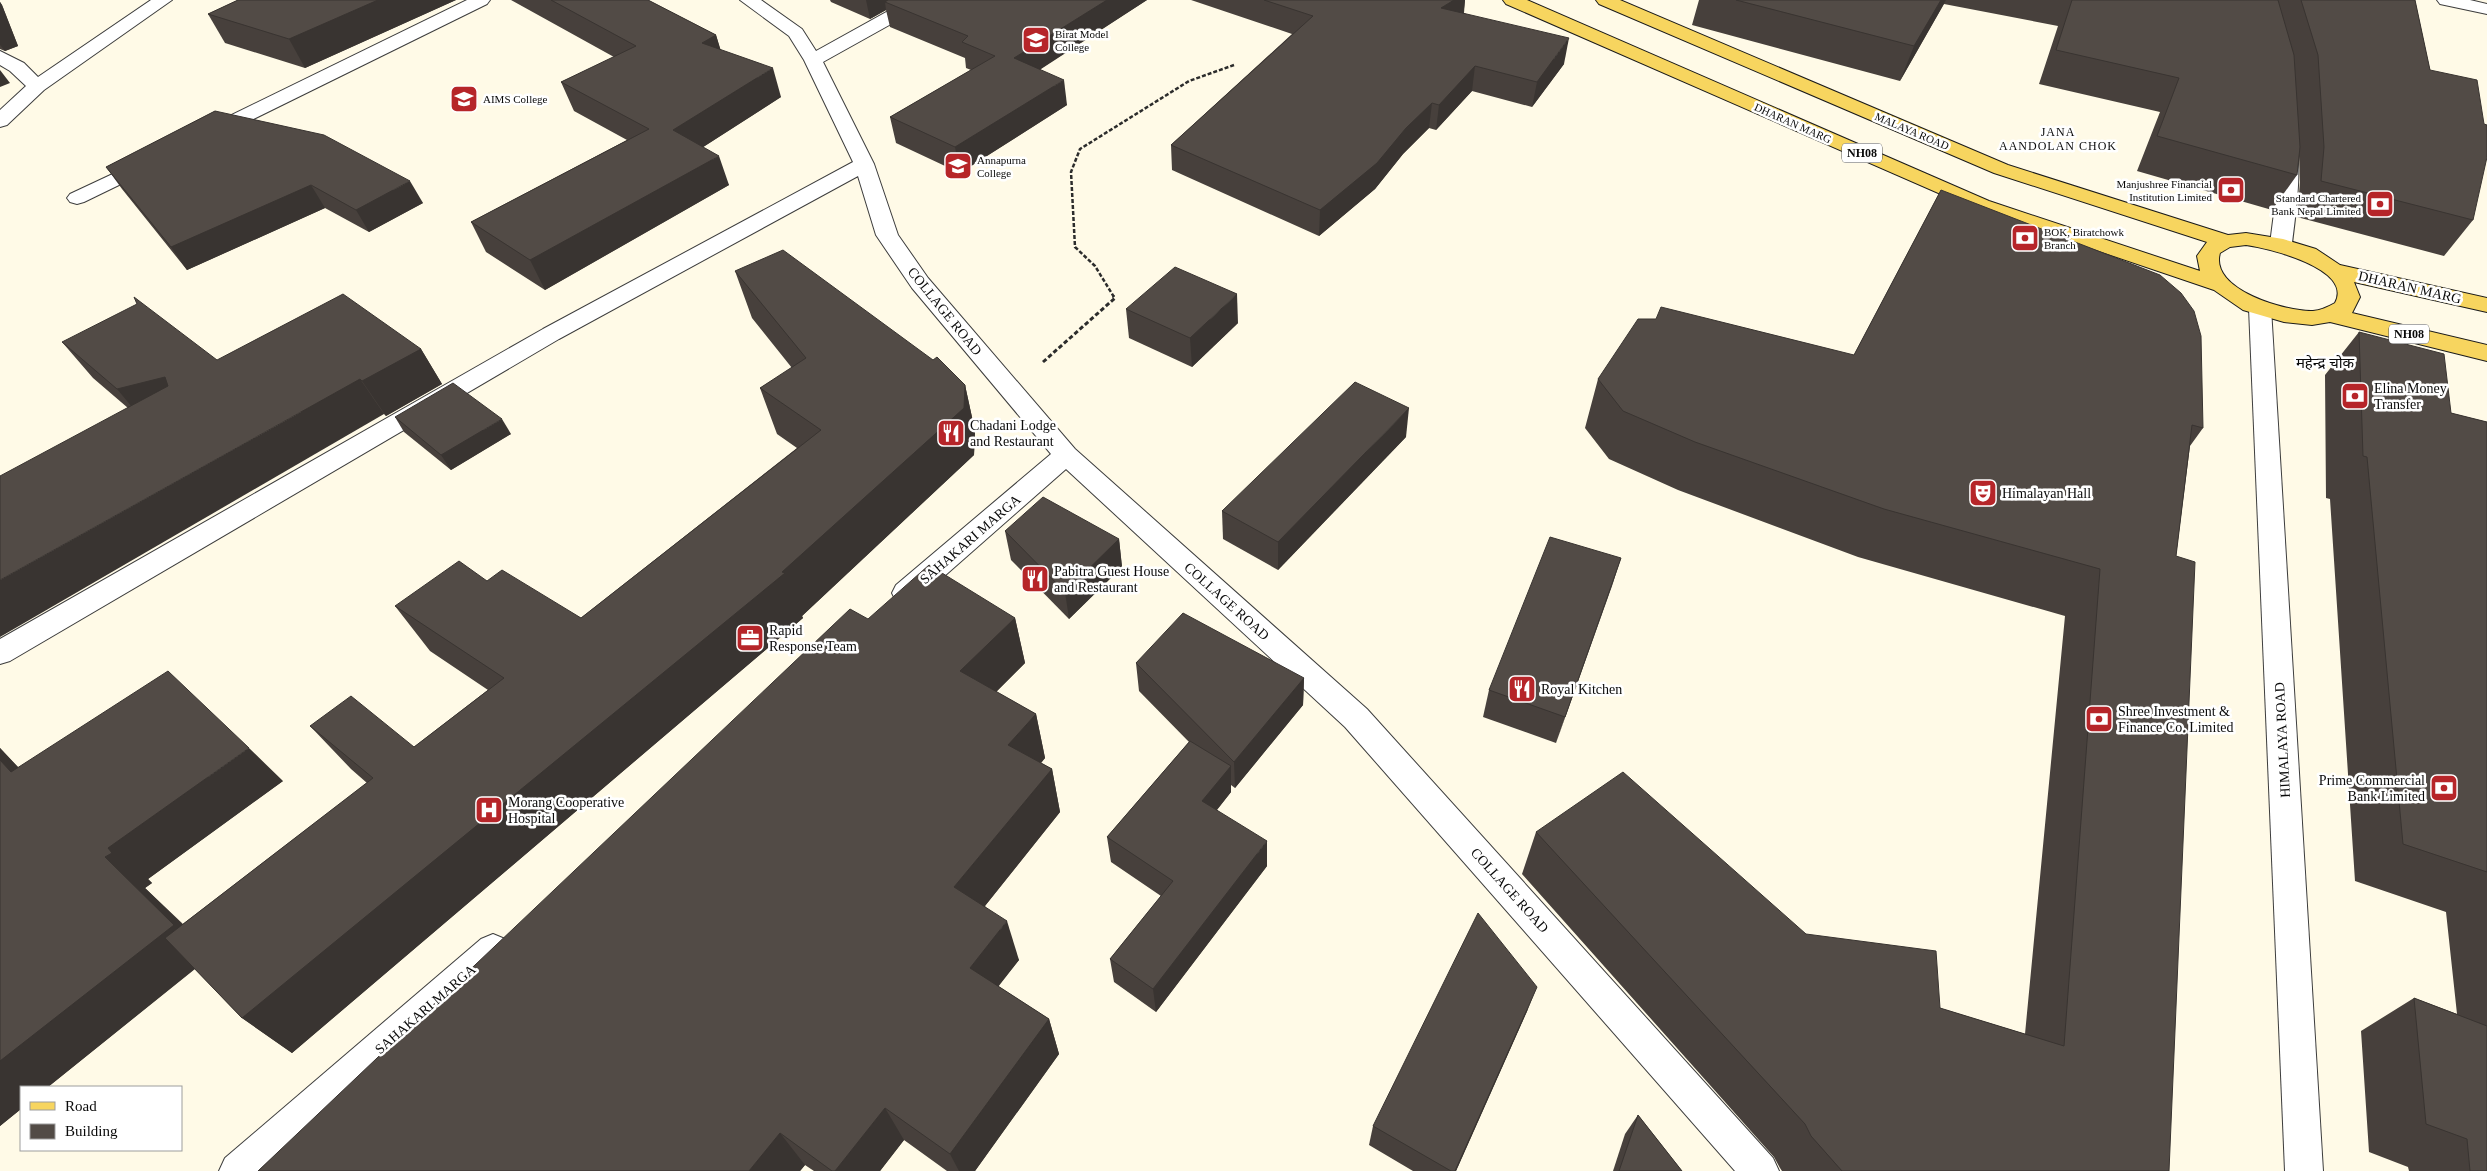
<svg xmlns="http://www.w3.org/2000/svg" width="2487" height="1171" viewBox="0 0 2487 1171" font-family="'Times New Roman','Noto Sans Devanagari',serif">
<rect width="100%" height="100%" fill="#fffae7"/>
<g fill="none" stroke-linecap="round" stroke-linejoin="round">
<defs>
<g id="minor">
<polygon points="151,0 172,0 44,90 7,125 0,127 0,110 26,86 10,71 0,65 0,51 24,63 38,77"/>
<polygon points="467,0 490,0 487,4 217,137 203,137 200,133 203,129"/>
<polygon points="740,0 761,0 802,29 816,51 908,0 930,0 927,4 823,62 874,164 898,235 928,278 1075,449 1367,709 1773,1158 1779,1171 1735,1171 1345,727 1066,469 916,601 906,604 896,601 892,593 896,585 1051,454 912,288 876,235 858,176 559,339 10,661 0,664 0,639 543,329 853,162 804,60 789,36"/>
<polygon points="2437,0 2470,0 2487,4 2487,14 2440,4"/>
<path d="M2287,145L2294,147C2304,162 2294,224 2292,244L2289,249L2281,251L2273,249L2270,244L2278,182L2277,151L2280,147Z"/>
<polygon points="149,157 156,159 159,163 156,167 84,202 77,204 70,202 67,198 70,194"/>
<polygon points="2260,301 2268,303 2271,308 2323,1171 2285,1171 2249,308 2252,303"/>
<polygon points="493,934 505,939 510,950 505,961 266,1171 219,1171 225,1158 481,939"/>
</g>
<path id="major" d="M1503,0H1527L1989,201L2200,271L2197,256L2207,242L1994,173L1599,4L1596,0H1620L2008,165L2228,235L2246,233L2283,239L2316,249L2340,265L2487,298V312L2354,282L2360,297L2352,313L2487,345V361L2330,322L2312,325L2284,322L2243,310L2214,290L1975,209L1506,4ZM2246,245C2267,248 2354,268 2335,303C2328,307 2321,310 2313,311C2287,312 2209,290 2220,253L2230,247Z"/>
</defs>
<!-- minor casing -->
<use href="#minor" stroke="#3d3d3d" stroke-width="2"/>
<!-- major casing -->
<use href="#major" stroke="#1b1b1b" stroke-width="2"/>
<!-- path-far1 -->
<polyline stroke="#2c2c2c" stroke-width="2.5" stroke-dasharray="4 2" stroke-linecap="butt" points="1114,297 1095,266 1075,247 1071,172 1080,149 1189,81 1234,65"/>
<!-- path -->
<polyline stroke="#2c2c2c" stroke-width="3" stroke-dasharray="4.5 2.5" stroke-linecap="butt" points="1043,362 1115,298 1113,296"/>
<!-- minor -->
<use href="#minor" fill="#fff" fill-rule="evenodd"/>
<!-- major -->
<use href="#major" fill="#f7d55f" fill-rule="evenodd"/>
</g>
<!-- wall -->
<g fill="#47403c">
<polygon points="238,0 456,0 305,68 225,43 208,14"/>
<polygon points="511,0 648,0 716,35 720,49 781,97 703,147 729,185 545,290 486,252 471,222 627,140 574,111 561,82 614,57"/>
<polygon points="830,0 1147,0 1040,69 1067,105 960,173 896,143 890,117 971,70 966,68 965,58 890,27 886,10 870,19 831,2"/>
<polygon points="1191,0 1465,0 1464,13 1564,64 1532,107 1472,91 1436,130 1429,128 1403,154 1375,189 1319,236 1172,170 1171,145 1292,34"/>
<polygon points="1699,0 2415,0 2430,70 2473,220 2444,256 2297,217 2300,182 2299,156 2297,175 2272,210 2137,171 2160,112 2039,84 2058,26 1944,4 1900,81 1692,25"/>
<polygon points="0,2 2,5 18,46 5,51 0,49"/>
<polygon points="215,111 423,203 369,232 325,208 187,270 122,189 106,167"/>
<polygon points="1941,190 2203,428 2190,446 2176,556 2169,1171 1782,1171 1780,1168 1774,1157 1522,874 1536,832 1806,934 1940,1008 2025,1034 2065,616 1858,557 1678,490 1609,459 1585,428 1598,379 1854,355"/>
<polygon points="735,271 965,385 975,431 974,455 802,616 803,618 292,1053 242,1018 195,969 48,1087 21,1087 21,1109 0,1126 0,748 19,768 283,781 148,879 152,883 145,888 183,924 367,783 351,769 310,726 414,747 488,690 430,651 395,606 487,581 581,618 797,448 777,434 760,388 792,368 752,318"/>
<polygon points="1126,309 1238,323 1192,367 1129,338"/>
<polygon points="2359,332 2451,413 2487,422 2487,1171 2409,1171 2408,1167 2369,1152 2361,1031 2414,998 2457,1014 2446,912 2355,881 2330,499 2326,498 2325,375"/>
<polygon points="62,342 217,360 421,349 442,384 386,416 384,414 128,408 93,378"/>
<polygon points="395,417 511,434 451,470 404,432"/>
<polygon points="1406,437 1278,570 1223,539 1222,511"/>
<polygon points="1005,531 1119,539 1122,567 1069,619 1011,560"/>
<polygon points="1621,558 1556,743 1483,717 1489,690"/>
<polygon points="1015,618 1025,663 996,692 1036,714 1045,758 1041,763 1052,769 1060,812 985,906 1019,960 998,986 1049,1019 1059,1054 975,1171 947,1171 904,1140 880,1171 814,1171 805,1165 800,1171 258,1171 868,619"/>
<polygon points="1136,663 1304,678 1303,705 1235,788 1231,785 1231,792 1217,810 1267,866 1156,1012 1114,982 1110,959 1161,896 1111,862 1107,837 1189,742 1139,691"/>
<polygon points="1528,1009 1456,1171 1413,1171 1369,1145 1373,1126"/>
<polygon points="1638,1115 1682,1171 1613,1171 1625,1134"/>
</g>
<!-- shaded-wall -->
<g fill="#393431">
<polygon points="378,0 456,0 305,68 289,39"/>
<polygon points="866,0 904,0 885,2 886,10 870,19"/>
<polygon points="1107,0 1147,0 1018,84 1014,58"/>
<polygon points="1454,0 1465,0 1463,17 1441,8"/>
<polygon points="1941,0 1946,0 1900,81 1914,46"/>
<polygon points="0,2 2,5 18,46 5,51 0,45"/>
<polygon points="716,35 725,64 702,43"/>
<polygon points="1569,38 1564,64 1532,107 1537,82"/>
<polygon points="1475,66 1472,91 1436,130 1439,105"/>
<polygon points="773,68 781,97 683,160 673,130"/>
<polygon points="0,70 10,83 0,87"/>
<polygon points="1064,80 1067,105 960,173 955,147"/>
<polygon points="1432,103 1429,128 1403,154 1375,189 1319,236 1320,210"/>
<polygon points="719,156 729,185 545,290 530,260"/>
<polygon points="410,181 423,203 369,232 356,210"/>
<polygon points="311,185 325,208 187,270 171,247"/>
<polygon points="1237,294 1238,323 1192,367 1190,338"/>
<polygon points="421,349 442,384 386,416 362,381"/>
<polygon points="165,377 194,413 147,425 117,389"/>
<polygon points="360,379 384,414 0,637 0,580"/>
<polygon points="965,385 975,431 974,455 802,616 803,618 292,1053 242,1018 782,572"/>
<polygon points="1409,408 1406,437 1278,570 1278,542"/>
<polygon points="502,419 511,434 451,470 441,455"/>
<polygon points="1119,539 1122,567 1069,619 1065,592"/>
<polygon points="1621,558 1612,586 1556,743 1565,717"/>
<polygon points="1015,618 1025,663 972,716 960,671"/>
<polygon points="1304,678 1303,705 1235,788 1234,762"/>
<polygon points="1036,714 1045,758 1019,789 1008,745"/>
<polygon points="0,748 53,805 11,772 0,760"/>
<polygon points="249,748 283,781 148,879 152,883 145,888 213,954 48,1087 21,1087 21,1109 0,1126 0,1061 105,857 108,848"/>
<polygon points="1231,766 1231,792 1203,827 1202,801"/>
<polygon points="1052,769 1060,812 968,927 954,887"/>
<polygon points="1267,841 1267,866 1156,1012 1153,989"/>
<polygon points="1007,921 1019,960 984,1005 970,968"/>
<polygon points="1537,987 1528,1009 1456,1171 1455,1171"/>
<polygon points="1049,1019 1059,1054 975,1171 959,1171 950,1154"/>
<polygon points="885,1108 904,1140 880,1171 835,1171"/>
<polygon points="780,1133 805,1165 800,1171 749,1171"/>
</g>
<!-- building -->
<g fill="#524b46" stroke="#393431">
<polygon points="238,0 378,0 289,39 208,14"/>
<polygon points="551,0 648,0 716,35 702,43 773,68 673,130 719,156 530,260 471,222 649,129 561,82 636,46"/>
<polygon points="888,0 1107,0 1014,58 1064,80 955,147 890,117 995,56 962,42 968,36 885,2"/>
<polygon points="1264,0 1454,0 1441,8 1569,38 1537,82 1475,66 1439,105 1432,103 1406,128 1377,163 1320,210 1171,145 1313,16"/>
<polygon points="1736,0 1941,0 1914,46"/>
<polygon points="2072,0 2278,0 2294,55 2300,147 2297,175 2157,136 2179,78 2056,50"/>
<polygon points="2301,0 2415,0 2430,70 2477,80 2484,124 2487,125 2487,157 2473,220 2321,181 2324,147 2318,55"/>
<polygon points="215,111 324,135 410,181 356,210 311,185 171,247 106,167"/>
<polygon points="1941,190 2160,275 2181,293 2194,311 2201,336 2203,428 2192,425 2176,556 2195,562 2169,1171 1842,1171 1811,1136 1805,1124 1536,832 1623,772 1806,934 1936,951 1940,1008 2064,1046 2100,569 1884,509 1695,442 1623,411 1598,379 1638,319 1656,319 1661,307 1854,355"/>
<polygon points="783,250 933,360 937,357 965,385 964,408 782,572 785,573 242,1018 165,938 373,778 310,726 351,696 414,747 504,678 395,606 459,561 487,581 502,570 581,618 821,430 760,388 806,358 735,271"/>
<polygon points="1175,267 1237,294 1190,338 1126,309"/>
<polygon points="343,294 421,349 362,381 360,379 0,580 0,476 168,386 165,377 117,389 62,342 137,304 134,297 217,360"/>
<polygon points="2359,332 2444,354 2451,413 2487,422 2487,872 2403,844 2367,457 2363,456"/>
<polygon points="1355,382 1409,408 1278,542 1222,511"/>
<polygon points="453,383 502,419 441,455 395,417"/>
<polygon points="1043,497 1119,539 1065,592 1005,531"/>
<polygon points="1550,537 1621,558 1565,717 1489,690"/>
<polygon points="929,565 1015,618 960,671 1036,714 1008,745 1052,769 954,887 1007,921 970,968 1049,1019 950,1154 885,1108 835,1171 832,1171 780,1133 749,1171 258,1171 850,609 868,619"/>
<polygon points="1183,613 1304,678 1234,762 1136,663"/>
<polygon points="168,671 249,748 108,848 112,853 105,857 174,925 0,1061 0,760 11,772"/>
<polygon points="1190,741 1231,766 1202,801 1267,841 1153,989 1110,959 1173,881 1107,837"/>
<polygon points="1478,913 1537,987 1455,1171 1451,1171 1373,1126"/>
<polygon points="2414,998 2487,1026 2487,1171 2470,1171 2467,1139 2426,1124"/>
<polygon points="1638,1115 1682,1171 1619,1171"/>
</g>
<!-- icons -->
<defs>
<symbol id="school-square" viewBox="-11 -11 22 22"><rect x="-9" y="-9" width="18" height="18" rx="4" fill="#b62529" stroke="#fff"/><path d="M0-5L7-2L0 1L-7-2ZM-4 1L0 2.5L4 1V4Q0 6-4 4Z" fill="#fff"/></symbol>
<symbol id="bank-square" viewBox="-11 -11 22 22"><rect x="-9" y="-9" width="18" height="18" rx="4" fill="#b62529" stroke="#fff"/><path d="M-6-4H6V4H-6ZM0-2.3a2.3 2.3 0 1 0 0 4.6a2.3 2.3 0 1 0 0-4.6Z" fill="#fff"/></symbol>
<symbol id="restaurant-square" viewBox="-11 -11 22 22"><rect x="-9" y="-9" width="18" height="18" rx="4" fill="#b62529" stroke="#fff"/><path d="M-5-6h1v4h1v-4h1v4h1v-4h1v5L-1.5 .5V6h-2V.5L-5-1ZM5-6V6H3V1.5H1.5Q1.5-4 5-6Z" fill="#fff"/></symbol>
<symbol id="theatre-square" viewBox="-11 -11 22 22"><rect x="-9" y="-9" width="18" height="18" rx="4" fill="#b62529" stroke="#fff"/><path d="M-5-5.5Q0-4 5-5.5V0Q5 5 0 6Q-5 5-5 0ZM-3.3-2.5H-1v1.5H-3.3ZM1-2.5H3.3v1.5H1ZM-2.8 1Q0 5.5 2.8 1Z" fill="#fff"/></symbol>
<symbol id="office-square" viewBox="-11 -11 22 22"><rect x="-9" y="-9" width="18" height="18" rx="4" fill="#b62529" stroke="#fff"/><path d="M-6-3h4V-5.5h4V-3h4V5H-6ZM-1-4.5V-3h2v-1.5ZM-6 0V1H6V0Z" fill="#fff"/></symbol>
<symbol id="hospital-square" viewBox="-11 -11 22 22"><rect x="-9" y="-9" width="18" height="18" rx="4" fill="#b62529" stroke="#fff"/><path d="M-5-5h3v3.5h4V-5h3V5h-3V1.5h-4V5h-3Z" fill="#fff"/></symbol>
</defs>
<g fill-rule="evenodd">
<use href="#school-square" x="1020" y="24" width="32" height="32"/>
<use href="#school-square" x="448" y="83" width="32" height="32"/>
<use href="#school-square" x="942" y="150" width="32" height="32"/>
<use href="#bank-square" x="2215" y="174" width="32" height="32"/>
<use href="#bank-square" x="2364" y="188" width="32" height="32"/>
<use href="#bank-square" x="2009" y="222" width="32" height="32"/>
<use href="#bank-square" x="2339" y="380" width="32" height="32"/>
<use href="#restaurant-square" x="935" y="417" width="32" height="32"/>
<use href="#theatre-square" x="1967" y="477" width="32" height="32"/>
<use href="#restaurant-square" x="1019" y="563" width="32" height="32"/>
<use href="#office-square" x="734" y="622" width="32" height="32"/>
<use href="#restaurant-square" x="1506" y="673" width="32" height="32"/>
<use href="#bank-square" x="2083" y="703" width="32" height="32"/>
<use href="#bank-square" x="2428" y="772" width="32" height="32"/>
<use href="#hospital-square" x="473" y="794" width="32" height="32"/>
</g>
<g text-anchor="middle" stroke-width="5" stroke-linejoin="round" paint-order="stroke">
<!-- far-poi labels -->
<g font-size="11" fill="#0a0a0a" stroke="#fff" text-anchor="start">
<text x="1055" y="38">Birat Model<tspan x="1055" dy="13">College</tspan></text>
<text x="483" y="103">AIMS College</text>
<text x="977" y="164">Annapurna<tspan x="977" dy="13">College</tspan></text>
<text x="2212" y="188" text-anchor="end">Manjushree Financial<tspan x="2212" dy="13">Institution Limited</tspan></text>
<text x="2361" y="202" text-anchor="end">Standard Chartered<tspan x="2361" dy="13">Bank Nepal Limited</tspan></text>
<text x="2044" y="236">BOK, Biratchowk<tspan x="2044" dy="13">Branch</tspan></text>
</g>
<!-- far-street labels -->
<g font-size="11" fill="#0a0a0a" stroke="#fff">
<text transform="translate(1793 123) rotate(24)" y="4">DHARAN MARG</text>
<text transform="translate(1912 131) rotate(23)" y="4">MALAYA ROAD</text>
</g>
<!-- far-neighbourhood labels -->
<g font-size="12" letter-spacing="1" fill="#0a0a0a" stroke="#fff">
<text x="2058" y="136">JANA<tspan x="2058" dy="14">AANDOLAN CHOK</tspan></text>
</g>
<!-- shield labels -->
<g fill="#fff" stroke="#545454" stroke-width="1">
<rect x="1842" y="143.5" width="40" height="19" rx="4"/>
<rect x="2389" y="324.5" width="40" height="19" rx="4"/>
</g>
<g font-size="12" font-weight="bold" fill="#0a0a0a">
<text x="1862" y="157">NH08</text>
<text x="2409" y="338">NH08</text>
</g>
<!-- street labels -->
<g font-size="14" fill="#0a0a0a" stroke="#fff">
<text transform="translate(2410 287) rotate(13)" y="5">DHARAN MARG</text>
<text transform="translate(945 311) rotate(51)" y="5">COLLAGE ROAD</text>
<text transform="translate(970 539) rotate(-41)" y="5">SAHAKARI MARGA</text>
<text transform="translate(1227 601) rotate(42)" y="5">COLLAGE ROAD</text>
<text transform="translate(2282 740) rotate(-93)" y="5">HIMALAYA ROAD</text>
<text transform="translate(1510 890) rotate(48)" y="5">COLLAGE ROAD</text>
<text transform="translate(425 1009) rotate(-41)" y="5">SAHAKARI MARGA</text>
</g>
<!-- poi labels -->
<g font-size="14" fill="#0a0a0a" stroke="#fff" text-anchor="start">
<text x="2374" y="393">Elina Money<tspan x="2374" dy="16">Transfer</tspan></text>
<text x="970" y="430">Chadani Lodge<tspan x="970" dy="16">and Restaurant</tspan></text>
<text x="2002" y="498">Himalayan Hall</text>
<text x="1054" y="576">Pabitra Guest House<tspan x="1054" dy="16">and Restaurant</tspan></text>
<text x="769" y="635">Rapid<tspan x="769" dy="16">Response Team</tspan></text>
<text x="1541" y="694">Royal Kitchen</text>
<text x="2118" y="716">Shree Investment &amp;<tspan x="2118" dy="16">Finance Co. Limited</tspan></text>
<text x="2425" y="785" text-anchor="end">Prime Commercial<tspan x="2425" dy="16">Bank Limited</tspan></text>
<text x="508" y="807">Morang Cooperative<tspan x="508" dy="16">Hospital</tspan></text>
</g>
<!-- neighbourhood labels -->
<g font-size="15" fill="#0a0a0a" stroke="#fff">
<text x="2325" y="368">महेन्द्र चोक</text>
</g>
</g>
<!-- legend -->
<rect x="20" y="1086" width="162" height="65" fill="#ffffff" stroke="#9d9d9d"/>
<rect x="30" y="1102" width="25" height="8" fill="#f7d55f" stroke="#9d9d9d"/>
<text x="65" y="1111" font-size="15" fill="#0a0a0a">Road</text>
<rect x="30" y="1124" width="25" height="15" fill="#524b46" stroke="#9d9d9d"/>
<text x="65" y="1136" font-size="15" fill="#0a0a0a">Building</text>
</svg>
